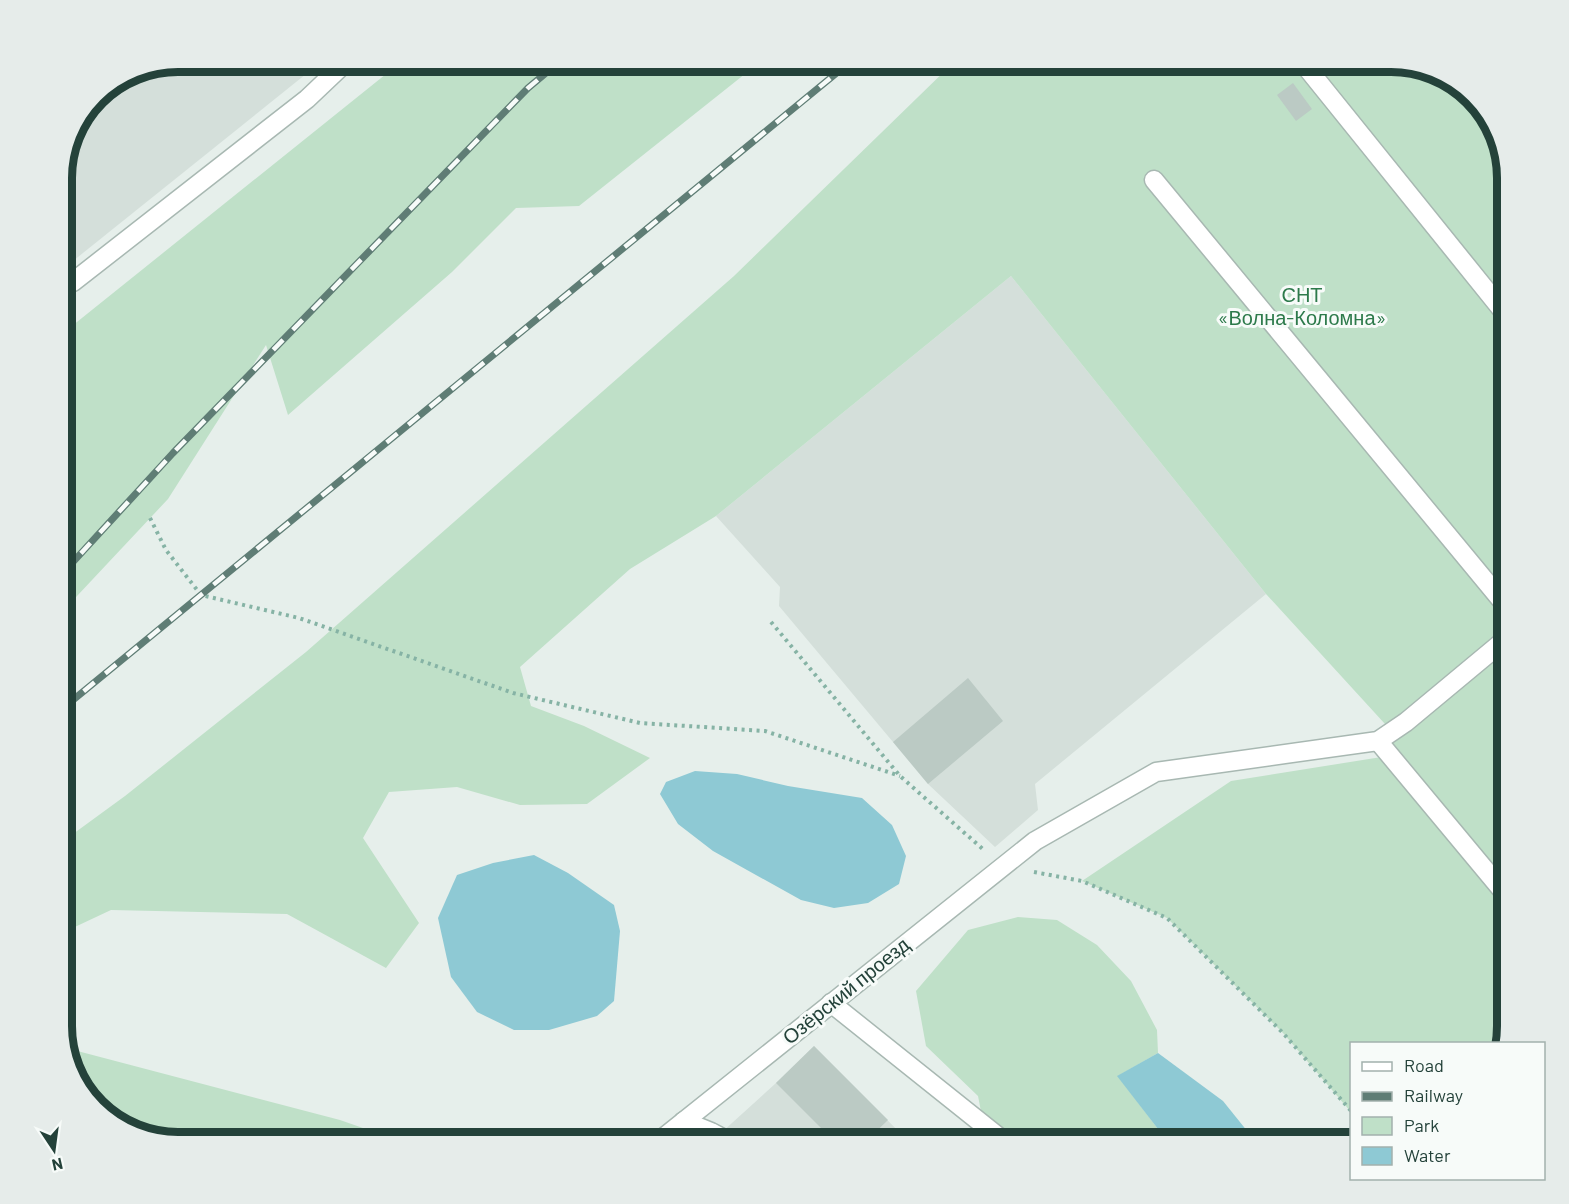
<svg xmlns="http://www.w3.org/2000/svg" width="1569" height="1204" viewBox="0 0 1569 1204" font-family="Barlow,sans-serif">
<rect width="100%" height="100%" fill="#e6efeb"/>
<!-- built -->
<g fill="#d4dfda">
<polygon points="178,62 321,62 73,261 62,265 62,170 73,127 101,91"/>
<polygon points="1011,276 1266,594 1035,784 1038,810 995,847 928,784 893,742 779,606 780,587 716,516"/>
<polygon points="814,1046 909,1142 711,1142 776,1083"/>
</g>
<!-- green -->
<g fill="#bfe0c8">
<polygon points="401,62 760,62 579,206 516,208 452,272 288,415 266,345 168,499 62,612 62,334"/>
<polygon points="954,62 1391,62 1462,86 1496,127 1507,178 1507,1026 1502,1043 1352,1044 1351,1112 1283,1033 1167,918 1082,881 1231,781 1394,755 1385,724 1266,594 1011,276 716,516 630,569 520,667 531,706 584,726 650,758 587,804 520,805 457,787 389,792 363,838 419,923 386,968 287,914 111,910 62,933 62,842 125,796 306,652 734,276"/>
<polygon points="1018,917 1057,920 1097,945 1131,981 1157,1030 1158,1053 1118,1076 1158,1129 1171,1142 987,1142 978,1096 926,1046 916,991 968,930"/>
<polygon points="66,1048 340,1120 403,1142 178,1142 107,1118 74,1078"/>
</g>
<!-- water -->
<g fill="#8ec9d4">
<polygon points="695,771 737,774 788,786 862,798 892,825 906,856 899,884 868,903 834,908 801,900 713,851 678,824 660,794 666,782"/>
<polygon points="534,855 568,873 614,905 620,931 614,1001 597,1016 549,1030 514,1030 477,1012 451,977 438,918 457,875 493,863"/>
<polygon points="1158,1053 1223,1101 1256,1142 1171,1142 1158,1129 1117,1076"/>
</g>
<!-- building -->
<g fill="#bbcac4">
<polygon points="1293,83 1312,109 1296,121 1277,95"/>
<polygon points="968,678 1003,721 928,784 893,742"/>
<polygon points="814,1046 888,1120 865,1142 835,1142 776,1083"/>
</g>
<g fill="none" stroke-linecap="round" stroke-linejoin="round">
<defs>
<g id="minor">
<polyline points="1307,68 1507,316"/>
<polyline points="1154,180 1507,607"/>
<polyline points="62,285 73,282 307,99 346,62"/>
<polyline points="1378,741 1507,896"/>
<polyline points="831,1003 1005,1142"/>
<polyline points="684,1121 711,1132 730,1142"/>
<polyline points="658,1142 1035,841 1156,772 1378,741 1406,722 1507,638"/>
</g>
</defs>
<!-- minor casing -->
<use href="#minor" stroke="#a8b8b2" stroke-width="21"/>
<!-- path -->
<g stroke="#86b3a5" stroke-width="4" stroke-dasharray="3 4.5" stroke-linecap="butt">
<polyline points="150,518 166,550 201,595 299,618 513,693 640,723 765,731 900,776"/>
<polyline points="771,622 900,776 985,851"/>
<polyline points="1034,872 1082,881 1167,918 1283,1033 1352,1112"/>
</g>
<!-- minor -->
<use href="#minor" stroke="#fff" stroke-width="18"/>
<defs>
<g id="rail">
<polyline points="62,574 173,453 528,88 559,62"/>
<polyline points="62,709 850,62"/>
</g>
</defs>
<!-- rail casing -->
<use href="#rail" stroke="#5f7d75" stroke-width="7"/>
<!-- rail -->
<use href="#rail" stroke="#f7fbf9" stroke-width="4.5" stroke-dasharray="14" stroke-linecap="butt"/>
</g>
<g text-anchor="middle" stroke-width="6" stroke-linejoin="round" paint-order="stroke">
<!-- park labels -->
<g font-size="20" fill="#2d7a4b" stroke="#f7fbf9">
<text x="1302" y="302">СНТ<tspan x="1302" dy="23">«Волна-Коломна»</tspan></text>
</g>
<!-- street labels -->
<g font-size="20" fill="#24423a" stroke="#f7fbf9">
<text transform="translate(846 991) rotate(-39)" y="7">Озёрский проезд</text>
</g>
</g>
<!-- crop -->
<path d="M0 0H1569V1204H0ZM178 72H1391A106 106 0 0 1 1497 178V1026A106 106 0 0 1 1391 1132H178A106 106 0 0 1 72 1026V178A106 106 0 0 1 178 72Z" fill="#e6ecea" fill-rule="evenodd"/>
<path fill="none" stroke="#24423a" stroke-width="8" d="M178 72H1391A106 106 0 0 1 1497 178V1026A106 106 0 0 1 1391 1132H178A106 106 0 0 1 72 1026V178A106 106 0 0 1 178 72Z"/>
<!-- legend -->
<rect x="1350" y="1042" width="195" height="138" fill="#f7fbf9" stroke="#a3b1ad" stroke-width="1.5"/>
<rect x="1362" y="1062" width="30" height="9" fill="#ffffff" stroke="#a3b1ad" stroke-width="1.5"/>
<text x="1404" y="1072" font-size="18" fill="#24423a">Road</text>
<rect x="1362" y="1092" width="30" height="9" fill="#5f7d75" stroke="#a3b1ad" stroke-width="1.5"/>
<text x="1404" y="1102" font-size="18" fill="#24423a">Railway</text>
<rect x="1362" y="1117" width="30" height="18" fill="#bfe0c8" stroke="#a3b1ad" stroke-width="1.5"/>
<text x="1404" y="1132" font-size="18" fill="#24423a">Park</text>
<rect x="1362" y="1147" width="30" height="18" fill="#8ec9d4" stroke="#a3b1ad" stroke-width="1.5"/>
<text x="1404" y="1162" font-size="18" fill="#24423a">Water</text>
<!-- north arrow -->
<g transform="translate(54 1150) rotate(167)" stroke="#f7fbf9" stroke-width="4.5" paint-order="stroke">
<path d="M0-4.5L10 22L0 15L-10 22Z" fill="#24423a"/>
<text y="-9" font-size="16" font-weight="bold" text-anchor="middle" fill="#24423a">N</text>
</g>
</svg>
